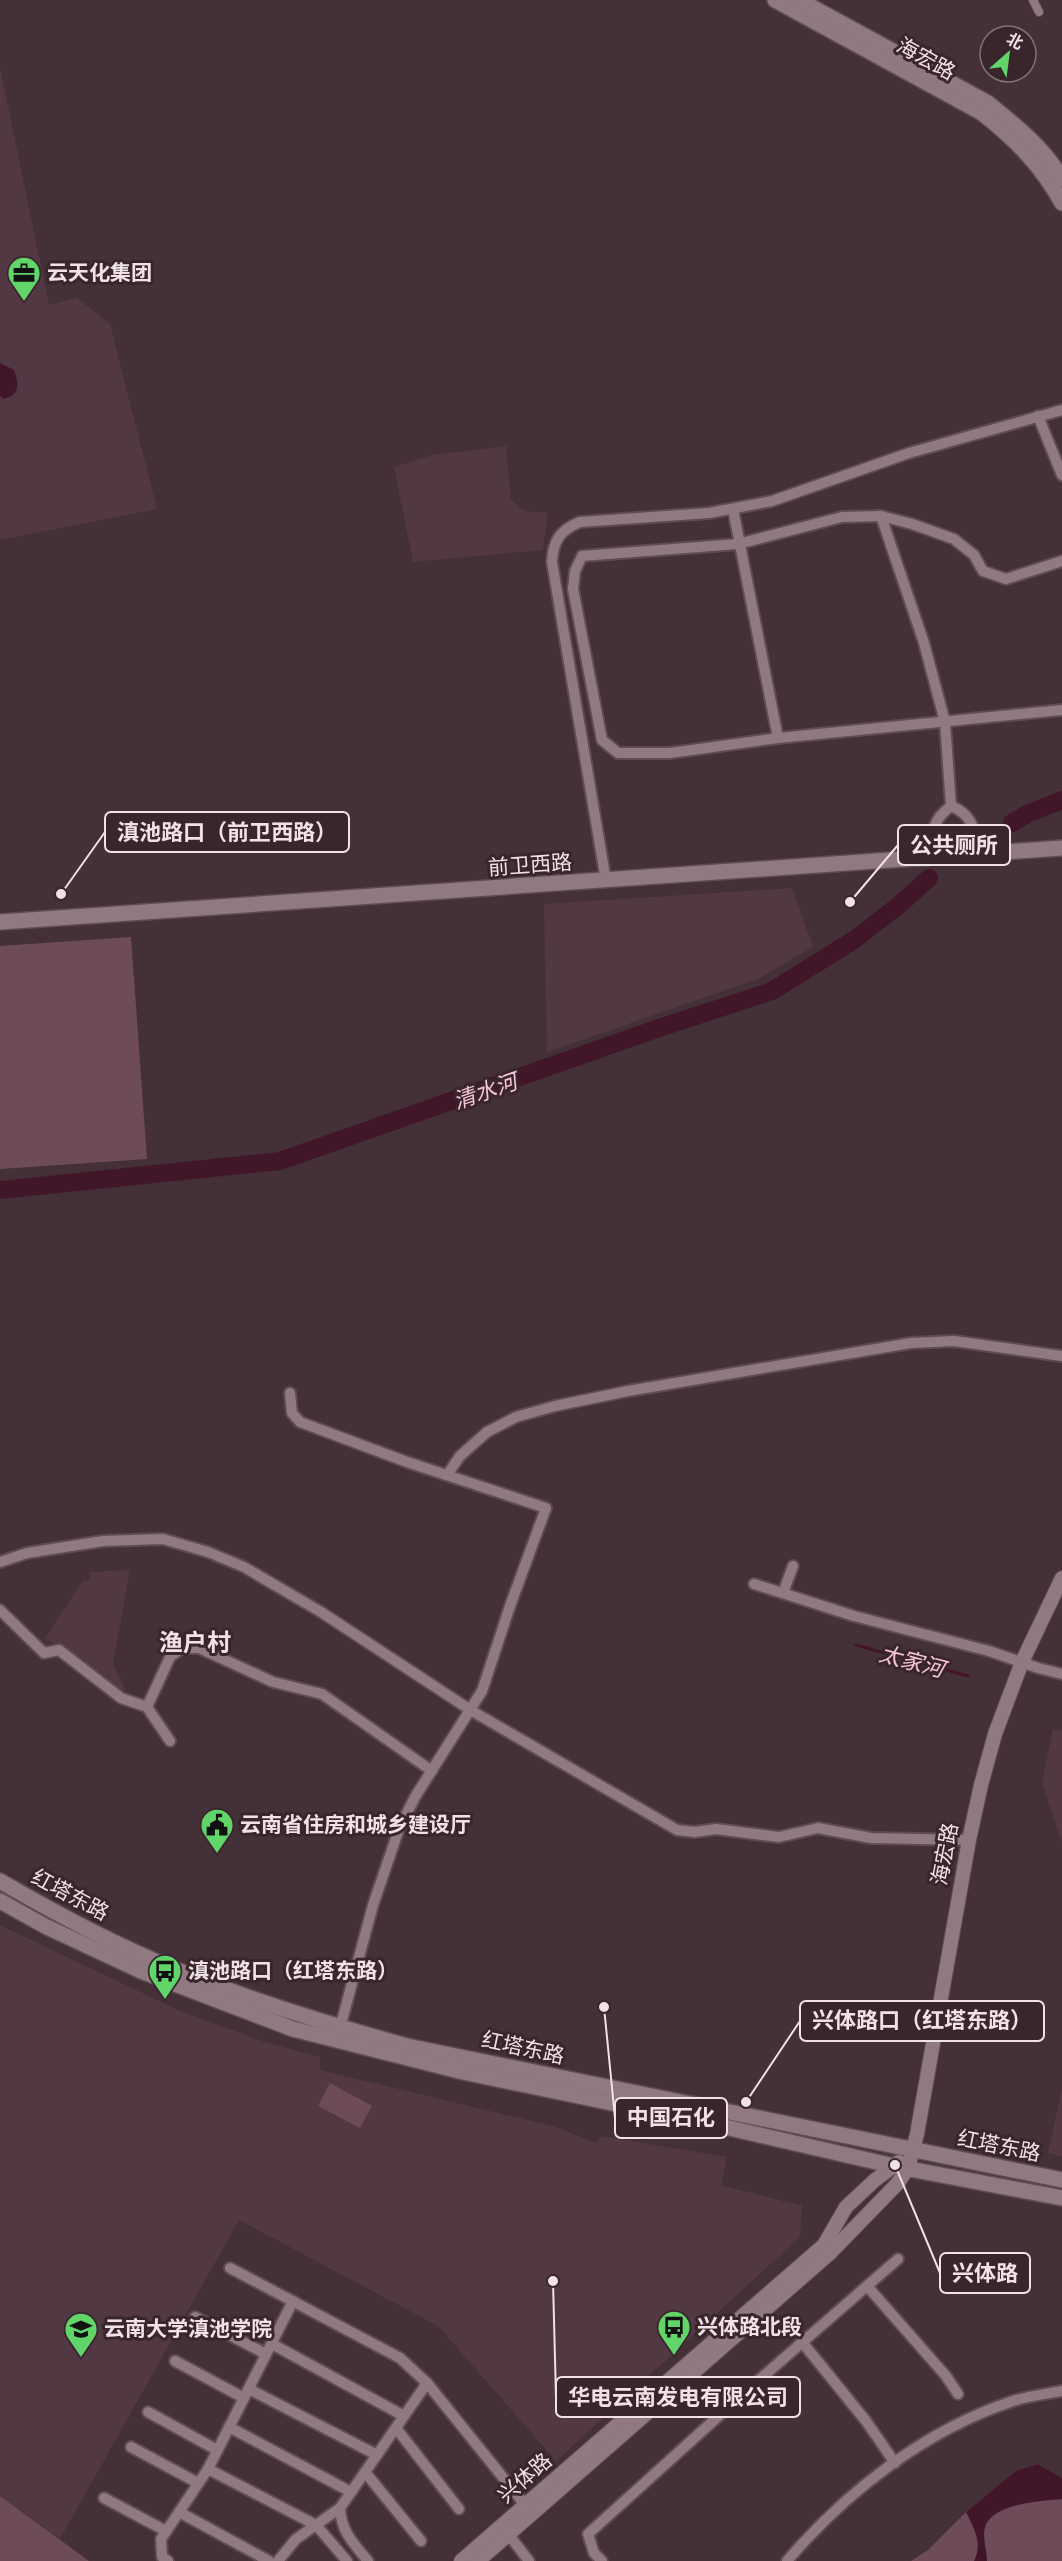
<svg xmlns="http://www.w3.org/2000/svg" width="1062" height="2561" viewBox="0 0 1062 2561" font-family="'Fira Sans Condensed','Noto Sans SC',sans-serif">
<rect width="100%" height="100%" fill="#443037"/>
<!-- built -->
<g fill="#523842">
<polygon points="0,67 49,305 77,298 110,324 157,509 0,540"/>
<polygon points="506,446 511,500 524,511 548,513 543,550 413,562 394,467 432,455"/>
<polygon points="792,888 813,947 758,979 547,1052 544,904"/>
<polygon points="130,1570 113,1664 126,1691 113,1688 45,1638 83,1581 90,1580 89,1572"/>
<polygon points="1053,1729 1062,1731 1062,1842 1042,1783"/>
<polygon points="0,1925 180,2011 265,2042 320,2057 320,2070 553,2126 597,2143 601,2136 727,2157 721,2185 802,2206 800,2237 556,2461 438,2326 239,2220 60,2539 0,2496"/>
<polygon points="1062,2088 1062,2156 1048,2153"/>
</g>
<!-- green -->
<g fill="#6e4b58">
<polygon points="131,937 147,1159 0,1169 0,946"/>
<polygon points="330,2083 372,2106 360,2128 318,2106"/>
<polygon points="1038,2464 1062,2478 1062,2561 911,2561 928,2550 966,2512 1017,2470"/>
<polygon points="0,2496 89,2561 0,2561"/>
</g>
<!-- water -->
<g fill="#411629">
<path d="M0,363L14,370C19,384 20,396 3,399L0,396Z"/>
<path d="M1038,2464L1062,2478V2499C1043,2501 991,2503 985,2528C982,2536 987,2551 987,2561H974C983,2544 974,2528 966,2512L1017,2470Z"/>
</g>
<g fill="none" stroke-linecap="round" stroke-linejoin="round">
<!-- stream -->
<polyline stroke="#411629" stroke-width="3" points="856,1645 968,1676"/>
<!-- river -->
<g stroke="#411629" stroke-width="18">
<polyline points="1012,823 1027,814 1062,800"/>
<polyline points="0,1190 280,1161 662,1027 772,991 854,940 899,905 929,878"/>
</g>
<defs>
<polyline id="pedestrian" points="1033,0 1039,12"/>
<g id="minor">
<polyline points="1038,416 1062,475"/>
<polyline points="733,509 778,738"/>
<polyline points="881,516 924,643 945,722 951,806"/>
<polyline points="1062,561 1006,579 983,571 974,555 954,539 912,524 881,516 842,517 738,544 582,556 575,571 573,589 602,740 618,753 670,753 778,738 1062,710"/>
<path d="M935,857C934,832 929,823 951,806C974,815 974,831 979,853"/>
<path d="M606,881L552,562C553,541 560,530 580,522L709,513L772,501L909,453L1062,410"/>
<polyline points="290,1393 292,1413 300,1422 407,1462 546,1508 510,1606 482,1691 415,1797 399,1829 373,1905 340,2028"/>
<polyline points="447,1475 460,1456 487,1432 516,1417 555,1406 628,1391 911,1343 954,1341 1062,1356"/>
<polyline points="0,1562 27,1553 103,1541 163,1539 208,1552 244,1567 321,1612 472,1711 677,1830 695,1832 716,1829 779,1837 818,1828 871,1838 969,1840"/>
<polyline points="754,1584 854,1616 989,1651 1038,1668 1062,1674"/>
<polyline points="783,1593 793,1566"/>
<polyline points="0,1610 44,1653 59,1650 121,1698 147,1707 170,1741"/>
<polyline points="147,1707 170,1657 182,1648 199,1648 273,1682 322,1694 432,1771"/>
<polyline points="230,2268 400,2358 427,2383 526,2506"/>
<polyline points="867,2286 946,2376 958,2394"/>
<polyline points="195,2317 266,2354"/>
<polyline points="802,2342 866,2421 895,2463"/>
<polyline points="272,2344 404,2416"/>
<polyline points="175,2361 244,2398"/>
<polyline points="249,2389 377,2455"/>
<polyline points="148,2412 217,2450"/>
<polyline points="229,2427 351,2492"/>
<polyline points="396,2428 459,2509"/>
<polyline points="131,2447 198,2483"/>
<polyline points="208,2469 316,2525 347,2561"/>
<polyline points="365,2472 421,2541"/>
<polyline points="104,2498 166,2531"/>
<path d="M340,2508C341,2531 353,2543 368,2561"/>
<polyline points="179,2512 269,2561"/>
<polyline points="505,2530 529,2561"/>
<polyline points="168,2561 162,2557 161,2539 208,2469 293,2301"/>
<polyline points="278,2561 296,2539 340,2508 427,2383"/>
<polyline points="602,2561 594,2553 588,2534 752,2386 898,2259"/>
<path d="M787,2561C846,2492 925,2430 1013,2401C1028,2396 1046,2394 1062,2391"/>
</g>
<g id="tertiary">
<polyline points="461,2561 824,2245 846,2207 875,2180 899,2162"/>
<polyline points="478,2561 830,2253 897,2184 908,2168 917,2134 969,1840 981,1785 995,1734 1022,1662 1062,1578"/>
</g>
<g id="secondary">
<path d="M775,0L982,113C1015,139 1042,166 1062,203"/>
<path d="M799,0L988,103C1015,125 1045,149 1062,179"/>
<polyline points="0,922 1062,848"/>
<path d="M0,1881C55,1913 112,1944 172,1968C248,2000 327,2024 407,2046L1062,2180"/>
<polyline points="0,1901 45,1926 141,1971 293,2029 463,2072 708,2123 894,2166 1062,2198"/>
</g>
</defs>
<!-- pedestrian casing -->
<use href="#pedestrian" stroke="#5d4c53" stroke-width="10"/>
<!-- minor casing -->
<use href="#minor" stroke="#5d4c53" stroke-width="14"/>
<!-- tertiary casing -->
<use href="#tertiary" stroke="#5d4c53" stroke-width="16"/>
<!-- secondary casing -->
<use href="#secondary" stroke="#5d4c53" stroke-width="18"/>
<!-- pedestrian -->
<use href="#pedestrian" stroke="#907981" stroke-width="8"/>
<!-- minor -->
<use href="#minor" stroke="#907981" stroke-width="10"/>
<!-- tertiary -->
<use href="#tertiary" stroke="#907981" stroke-width="14"/>
<!-- secondary -->
<use href="#secondary" stroke="#907981" stroke-width="15"/>
</g>
<!-- icons -->
<defs>
<symbol id="office-pin" viewBox="-11 -11 22 30"><path d="M0 17L-7.5 6A9.5 9.5 0 1 1 7.5 6Z" fill="#61d46a" stroke="#39262d"/><path d="M-6-3h4V-5.5h4V-3h4V5H-6ZM-1-4.5V-3h2v-1.5ZM-6 0V1H6V0Z" fill="#111"/></symbol>
<symbol id="civic-pin" viewBox="-11 -11 22 30"><path d="M0 17L-7.5 6A9.5 9.5 0 1 1 7.5 6Z" fill="#61d46a" stroke="#39262d"/><path d="M-.6-6.5H3V-4.5H.6V-3L4-1V1h2V6H-6V1h2V-1L-.6-3ZM-1.2 2.5V6h2.4V2.5Z" fill="#111"/></symbol>
<symbol id="bus-pin" viewBox="-11 -11 22 30"><path d="M0 17L-7.5 6A9.5 9.5 0 1 1 7.5 6Z" fill="#61d46a" stroke="#39262d"/><path d="M-5-6H5V4H4V6H2V4H-2V6H-4V4H-5ZM-3.5-4V0h7V-4ZM-3.5 1.2v1.5H-2V1.2ZM2 1.2v1.5H3.5V1.2Z" fill="#111"/></symbol>
<symbol id="university-pin" viewBox="-11 -11 22 30"><path d="M0 17L-7.5 6A9.5 9.5 0 1 1 7.5 6Z" fill="#61d46a" stroke="#39262d"/><path d="M0-5L7-2L0 1L-7-2ZM-4 1L0 2.5L4 1V4Q0 6-4 4Z" fill="#111"/></symbol>
</defs>
<g fill-rule="evenodd">
<use href="#office-pin" x="5" y="254" width="38" height="52"/>
<use href="#civic-pin" x="198" y="1806" width="38" height="52"/>
<use href="#bus-pin" x="146" y="1952" width="38" height="52"/>
<use href="#bus-pin" x="655" y="2308" width="38" height="52"/>
<use href="#university-pin" x="62" y="2310" width="38" height="52"/>
</g>
<g text-anchor="middle" stroke-width="6" stroke-linejoin="round" paint-order="stroke">
<!-- street labels -->
<g font-size="21" fill="#efe1e6" stroke="#39262d">
<text transform="translate(926 59) rotate(29)" y="7">海宏路</text>
<text transform="translate(530 865) rotate(-4)" y="7">前卫西路</text>
<text transform="translate(945 1854) rotate(-79)" y="7">海宏路</text>
<text transform="translate(70 1895) rotate(28)" y="7">红塔东路</text>
<text transform="translate(523 2048) rotate(12)" y="7">红塔东路</text>
<text transform="translate(999 2146) rotate(11)" y="7">红塔东路</text>
<text transform="translate(525 2478) rotate(-41)" y="7">兴体路</text>
</g>
<!-- poi labels -->
<g font-size="21" font-weight="bold" fill="#efe1e6" stroke="#39262d" text-anchor="start">
<text x="47" y="280">云天化集团</text>
<text x="240" y="1832">云南省住房和城乡建设厅</text>
<text x="188" y="1978">滇池路口（红塔东路）</text>
<text x="697" y="2334">兴体路北段</text>
<text x="104" y="2336">云南大学滇池学院</text>
</g>
<!-- water labels -->
<g font-size="22" font-style="italic" fill="#f6c4d6" stroke="#39262d">
<text transform="translate(485 1091) rotate(-19)" y="8">清水河</text>
<text transform="translate(912 1661) rotate(15)" y="8">太家河</text>
</g>
<!-- quarter labels -->
<g font-size="24" font-weight="bold" fill="#efe1e6" stroke="#39262d">
<text x="195" y="1651">渔户村</text>
</g>
</g>
<!-- callouts -->
<path fill="none" stroke="#efe1e6" stroke-width="2" d="M61 894L105 832M850 902L898 845M746 2102L800 2021M604 2007L615 2118M895 2165L940 2273M553 2281L556 2397"/>
<g fill="#efe1e6" stroke="#39262d" stroke-width="2">
<circle cx="61" cy="894" r="6"/>
<circle cx="850" cy="902" r="6"/>
<circle cx="746" cy="2102" r="6"/>
<circle cx="604" cy="2007" r="6"/>
<circle cx="895" cy="2165" r="6"/>
<circle cx="553" cy="2281" r="6"/>
</g>
<g fill="#39262d" stroke="#efe1e6" stroke-width="2">
<rect x="105" y="812" width="244" height="40" rx="6"/>
<rect x="898" y="825" width="112" height="40" rx="6"/>
<rect x="800" y="2001" width="244" height="40" rx="6"/>
<rect x="615" y="2098" width="112" height="40" rx="6"/>
<rect x="940" y="2253" width="90" height="40" rx="6"/>
<rect x="556" y="2377" width="244" height="40" rx="6"/>
</g>
<g font-size="22" text-anchor="middle" font-weight="bold" fill="#efe1e6">
<text x="227" y="840">滇池路口（前卫西路）</text>
<text x="954" y="853">公共厕所</text>
<text x="922" y="2028">兴体路口（红塔东路）</text>
<text x="671" y="2125">中国石化</text>
<text x="985" y="2281">兴体路</text>
<text x="678" y="2405">华电云南发电有限公司</text>
</g>
<!-- north arrow -->
<g transform="translate(1008 54) rotate(28)"><circle r="28" fill="#39262d" stroke="#827177" stroke-width="1.5"/>
<path d="M0-4.5L10 22L0 15L-10 22Z" fill="#61d46a"/>
<text y="-9" font-size="16" font-weight="bold" text-anchor="middle" fill="#efe1e6">北</text>
</g>
</svg>
